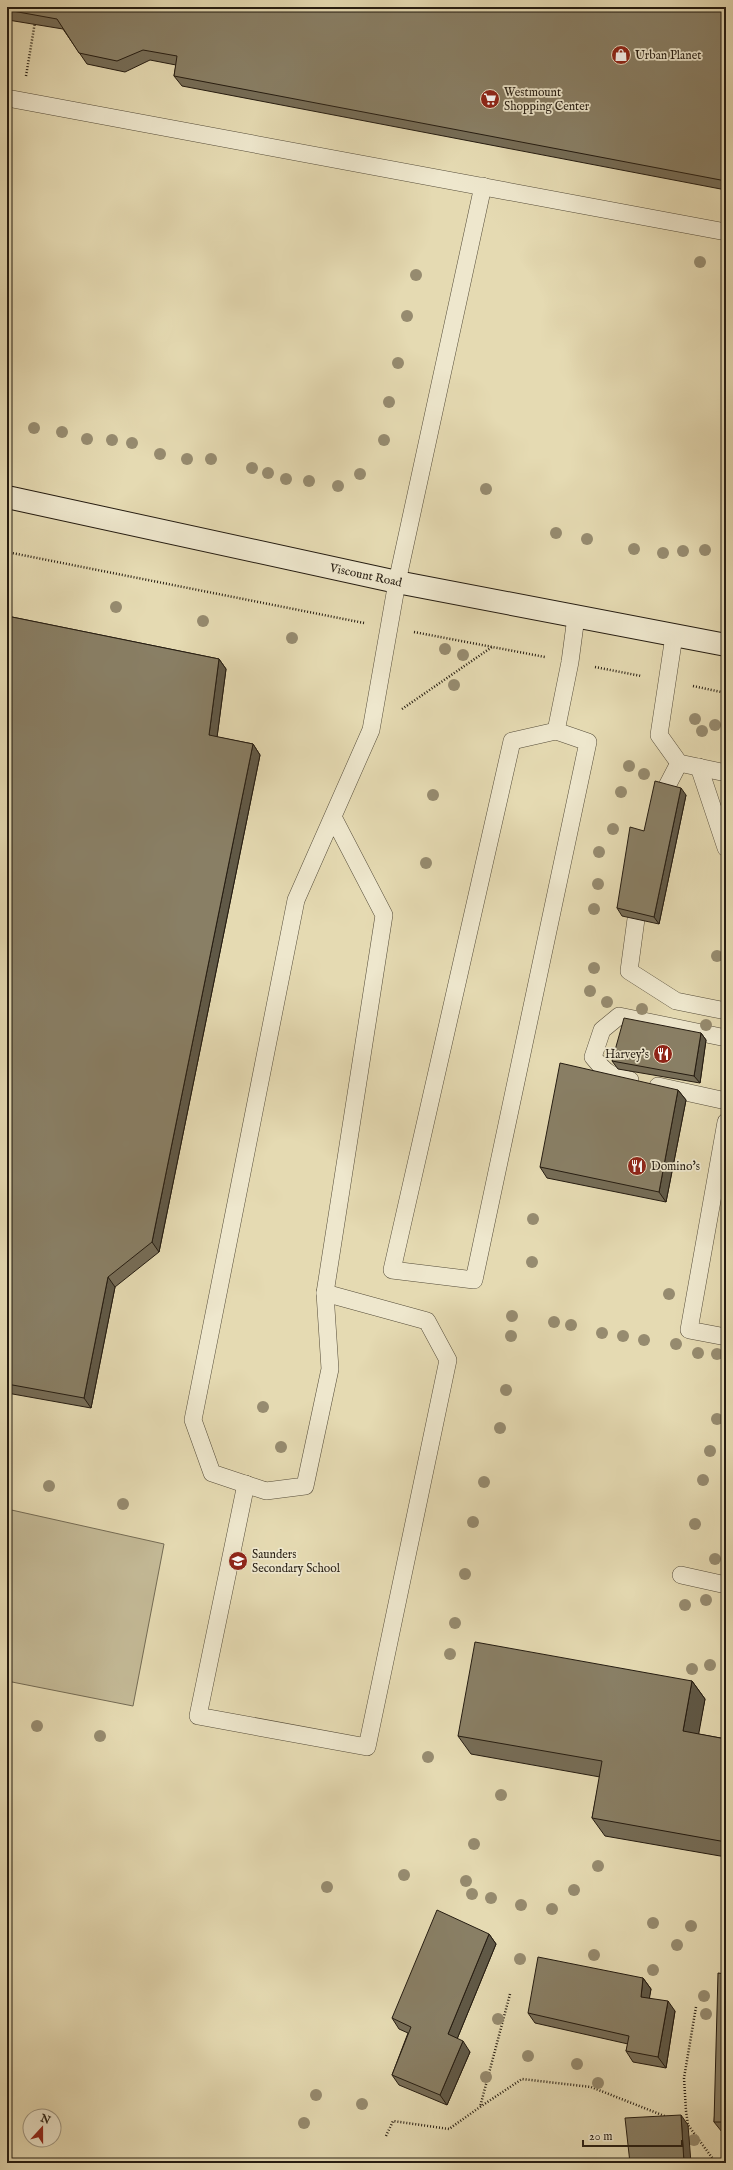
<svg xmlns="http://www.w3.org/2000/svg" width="733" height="2170" viewBox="0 0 733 2170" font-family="'IM FELL English',serif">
<rect width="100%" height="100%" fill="#e5dab2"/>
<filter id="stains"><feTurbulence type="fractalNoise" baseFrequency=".005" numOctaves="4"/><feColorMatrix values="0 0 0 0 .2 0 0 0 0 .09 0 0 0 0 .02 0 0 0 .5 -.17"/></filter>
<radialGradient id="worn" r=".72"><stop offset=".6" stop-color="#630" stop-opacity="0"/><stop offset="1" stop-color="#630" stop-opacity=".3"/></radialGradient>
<!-- garden -->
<polygon fill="#c4ba97" stroke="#746b54" points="7,1509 164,1544 133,1706 7,1681"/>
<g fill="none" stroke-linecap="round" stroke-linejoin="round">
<defs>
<g id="lane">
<polyline points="7,98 726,232"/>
<polyline points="674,636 659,735 679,763 726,773"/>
<polyline points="556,731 588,742 474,1280 392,1270 512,741 556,731 570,662 576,617"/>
<polyline points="699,767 726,848"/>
<polyline points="665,790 679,763"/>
<polyline points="333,817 384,915 325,1293 330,1369 305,1486 266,1491 212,1473 193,1420 296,900 371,730 397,582 483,186"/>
<polyline points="636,919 629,971 676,1001 726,1011"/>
<path d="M630,1080C610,1076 606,1073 593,1057L602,1030L619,1016L726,1038"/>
<polyline points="658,1086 726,1101"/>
<polyline points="726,1122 689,1330 726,1337"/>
<polyline points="246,1484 198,1716 367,1747 448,1360 427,1321 325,1293"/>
<polyline points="681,1575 726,1585"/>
</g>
<polyline id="secondary" points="7,497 397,582 726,645"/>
</defs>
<!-- lane casing -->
<use href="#lane" stroke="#554c39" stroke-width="18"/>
<!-- secondary casing -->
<use href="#secondary" stroke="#251c11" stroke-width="24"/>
<!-- path -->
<g stroke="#251c11" stroke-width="2.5" stroke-dasharray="1 2" stroke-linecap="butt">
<polyline points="26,76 35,22"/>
<polyline points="7,552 364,623"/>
<polyline points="414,632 545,657"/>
<polyline points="595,667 641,676"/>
<polyline points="693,686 726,693"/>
<polyline points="402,709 492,647"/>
<polyline points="510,1994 480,2107 522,2079 591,2087 667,2117"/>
<polyline points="696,2007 684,2078 686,2111 688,2125 716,2163"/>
<polyline points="386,2136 393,2121 449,2129 480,2107"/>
</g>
<!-- lane -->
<use href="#lane" stroke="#eee7cd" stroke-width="17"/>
<!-- secondary -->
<use href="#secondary" stroke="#eee7cd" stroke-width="22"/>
</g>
<!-- trees -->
<g fill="#968b6f">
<circle cx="700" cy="262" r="6"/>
<circle cx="416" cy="275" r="6"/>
<circle cx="407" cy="316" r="6"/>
<circle cx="398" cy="363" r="6"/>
<circle cx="389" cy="402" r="6"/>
<circle cx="34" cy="428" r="6"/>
<circle cx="62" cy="432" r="6"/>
<circle cx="87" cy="439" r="6"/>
<circle cx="112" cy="440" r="6"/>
<circle cx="384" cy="440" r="6"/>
<circle cx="132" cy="443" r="6"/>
<circle cx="160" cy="454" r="6"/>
<circle cx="187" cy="459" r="6"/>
<circle cx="211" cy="459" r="6"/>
<circle cx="252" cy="468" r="6"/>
<circle cx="268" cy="473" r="6"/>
<circle cx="360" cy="474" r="6"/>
<circle cx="286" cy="479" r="6"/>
<circle cx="309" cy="481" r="6"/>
<circle cx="338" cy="486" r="6"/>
<circle cx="486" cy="489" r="6"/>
<circle cx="556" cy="533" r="6"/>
<circle cx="587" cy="539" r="6"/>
<circle cx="634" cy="549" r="6"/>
<circle cx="705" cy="550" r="6"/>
<circle cx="683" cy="551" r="6"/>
<circle cx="663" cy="553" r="6"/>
<circle cx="116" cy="607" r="6"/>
<circle cx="203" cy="621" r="6"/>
<circle cx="292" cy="638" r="6"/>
<circle cx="445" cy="649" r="6"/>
<circle cx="463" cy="655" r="6"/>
<circle cx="454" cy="685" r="6"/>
<circle cx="695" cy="719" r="6"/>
<circle cx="715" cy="725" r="6"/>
<circle cx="702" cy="731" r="6"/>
<circle cx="629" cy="766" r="6"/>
<circle cx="644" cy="774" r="6"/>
<circle cx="621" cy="792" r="6"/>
<circle cx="433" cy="795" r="6"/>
<circle cx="613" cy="829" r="6"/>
<circle cx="599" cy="852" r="6"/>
<circle cx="426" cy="863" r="6"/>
<circle cx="598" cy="884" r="6"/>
<circle cx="594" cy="909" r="6"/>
<circle cx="717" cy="956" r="6"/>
<circle cx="594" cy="968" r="6"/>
<circle cx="590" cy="991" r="6"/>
<circle cx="607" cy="1002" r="6"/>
<circle cx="642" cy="1009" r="6"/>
<circle cx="706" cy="1025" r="6"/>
<circle cx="533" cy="1219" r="6"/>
<circle cx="532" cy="1262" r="6"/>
<circle cx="669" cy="1294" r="6"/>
<circle cx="512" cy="1316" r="6"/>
<circle cx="554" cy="1322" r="6"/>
<circle cx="571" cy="1325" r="6"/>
<circle cx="602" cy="1333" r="6"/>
<circle cx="511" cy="1336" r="6"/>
<circle cx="623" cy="1336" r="6"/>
<circle cx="644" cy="1340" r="6"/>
<circle cx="676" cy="1344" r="6"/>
<circle cx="698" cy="1353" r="6"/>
<circle cx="717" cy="1354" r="6"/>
<circle cx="506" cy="1390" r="6"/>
<circle cx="263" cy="1407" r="6"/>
<circle cx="717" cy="1419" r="6"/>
<circle cx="500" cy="1428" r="6"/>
<circle cx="281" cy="1447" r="6"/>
<circle cx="710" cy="1451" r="6"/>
<circle cx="703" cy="1480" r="6"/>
<circle cx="484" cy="1482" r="6"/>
<circle cx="49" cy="1486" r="6"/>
<circle cx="123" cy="1504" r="6"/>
<circle cx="473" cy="1522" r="6"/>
<circle cx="695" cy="1524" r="6"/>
<circle cx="715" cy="1559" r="6"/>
<circle cx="465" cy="1574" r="6"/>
<circle cx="706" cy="1600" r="6"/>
<circle cx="685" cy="1605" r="6"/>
<circle cx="455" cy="1623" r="6"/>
<circle cx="450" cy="1654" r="6"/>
<circle cx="710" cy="1665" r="6"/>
<circle cx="692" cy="1669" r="6"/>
<circle cx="37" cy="1726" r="6"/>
<circle cx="100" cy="1736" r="6"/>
<circle cx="428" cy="1757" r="6"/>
<circle cx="501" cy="1795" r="6"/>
<circle cx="474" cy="1844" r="6"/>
<circle cx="598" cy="1866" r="6"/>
<circle cx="404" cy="1875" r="6"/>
<circle cx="466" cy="1881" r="6"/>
<circle cx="327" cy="1887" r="6"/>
<circle cx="574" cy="1890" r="6"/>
<circle cx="472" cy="1894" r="6"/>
<circle cx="491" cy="1898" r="6"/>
<circle cx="521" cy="1905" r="6"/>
<circle cx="552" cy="1909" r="6"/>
<circle cx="653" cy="1923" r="6"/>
<circle cx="691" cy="1926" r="6"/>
<circle cx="677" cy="1945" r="6"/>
<circle cx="594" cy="1955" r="6"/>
<circle cx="520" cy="1959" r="6"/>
<circle cx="653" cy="1970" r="6"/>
<circle cx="704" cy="1996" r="6"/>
<circle cx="706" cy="2014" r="6"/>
<circle cx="498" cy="2019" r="6"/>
<circle cx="528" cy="2056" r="6"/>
<circle cx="577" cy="2064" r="6"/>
<circle cx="486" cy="2077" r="6"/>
<circle cx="598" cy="2083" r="6"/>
<circle cx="316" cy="2095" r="6"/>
<circle cx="362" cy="2104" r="6"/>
<circle cx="304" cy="2123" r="6"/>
<circle cx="694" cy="2140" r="6"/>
</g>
<!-- wall -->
<g fill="#766d57" stroke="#251c11">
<polygon points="7,7 726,7 726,190 182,86 174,76 176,65 150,60 125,72 87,64 63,29 8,20 7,20"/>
<polygon points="7,616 219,659 226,669 217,737 253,744 260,755 159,1252 115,1287 91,1408 7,1393"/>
<polygon points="686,795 659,924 622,916 617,908 644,831"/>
<polygon points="701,1033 706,1040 700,1083 618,1069 612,1061"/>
<polygon points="678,1090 686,1100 666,1202 547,1178 540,1167"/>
<polygon points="692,1681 705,1699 698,1734 726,1739 726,1857 605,1836 592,1818 600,1777 471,1754 458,1736"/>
<polygon points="489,1934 496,1944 457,2039 470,2052 447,2105 399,2085 392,2075 408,2033 399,2029 392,2018"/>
<polygon points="726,1974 726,2132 722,2132 714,2122"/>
<polygon points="643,1978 651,1989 649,1998 675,2011 666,2068 633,2062 626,2051 628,2044 535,2023 528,2013"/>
</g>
<!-- shaded-wall -->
<g fill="#605947" stroke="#251c11">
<polygon points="219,659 226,669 216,745 209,735"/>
<polygon points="253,744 260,755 159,1252 152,1242"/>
<polygon points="681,788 686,795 659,924 654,917"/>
<polygon points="701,1033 706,1040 700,1083 694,1076"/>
<polygon points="678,1090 686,1100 666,1202 659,1192"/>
<polygon points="108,1277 115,1287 91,1408 84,1398"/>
<polygon points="692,1681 705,1699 696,1749 683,1731"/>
<polygon points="489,1934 496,1944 455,2044 448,2034"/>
<polygon points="643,1978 651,1989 648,2007 641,1997"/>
<polygon points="668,2001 675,2011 666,2068 658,2057"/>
<polygon points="463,2041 470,2052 447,2105 440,2095"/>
<polygon points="681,2115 688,2125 691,2163 684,2163"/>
</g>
<!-- building -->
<g fill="#897f65" stroke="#251c11">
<polygon points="7,7 726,7 726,181 174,76 177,56 143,50 117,61 79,53 57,19 7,10"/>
<polygon points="7,616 219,659 209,735 253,744 152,1242 108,1277 84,1398 7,1384"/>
<polygon points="655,781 681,788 654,917 617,908 630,827 644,831"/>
<polygon points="624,1018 701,1033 694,1076 612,1061"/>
<polygon points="560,1063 678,1090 659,1192 540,1167"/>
<polygon points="475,1642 692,1681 683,1731 726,1739 726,1842 592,1818 602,1761 458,1736"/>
<polygon points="437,1910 489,1934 448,2034 463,2041 440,2095 392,2075 411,2027 392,2018"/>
<polygon points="538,1957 643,1978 641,1997 668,2001 658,2057 626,2051 629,2036 528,2013"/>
<polygon points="718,1973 726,1974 726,2122 714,2122"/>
<polygon points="681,2115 684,2163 630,2163 625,2118"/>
</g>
<!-- icons -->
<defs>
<symbol id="shop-disc" viewBox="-11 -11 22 22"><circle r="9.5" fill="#8f2418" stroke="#eee7cd"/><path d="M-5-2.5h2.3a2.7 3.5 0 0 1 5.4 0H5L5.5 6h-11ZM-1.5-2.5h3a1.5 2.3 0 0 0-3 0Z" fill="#fff"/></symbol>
<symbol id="supermarket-disc" viewBox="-11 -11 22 22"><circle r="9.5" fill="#8f2418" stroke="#eee7cd"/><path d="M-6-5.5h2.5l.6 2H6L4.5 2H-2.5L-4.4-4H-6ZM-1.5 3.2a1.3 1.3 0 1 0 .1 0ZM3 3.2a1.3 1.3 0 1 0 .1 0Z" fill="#fff"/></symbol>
<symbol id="restaurant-disc" viewBox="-11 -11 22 22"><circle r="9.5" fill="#8f2418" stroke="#eee7cd"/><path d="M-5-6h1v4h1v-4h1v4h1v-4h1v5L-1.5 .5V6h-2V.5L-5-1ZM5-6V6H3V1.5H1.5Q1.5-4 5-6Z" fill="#fff"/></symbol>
<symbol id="school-disc" viewBox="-11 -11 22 22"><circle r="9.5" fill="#8f2418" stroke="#eee7cd"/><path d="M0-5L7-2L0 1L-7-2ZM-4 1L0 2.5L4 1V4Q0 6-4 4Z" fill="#fff"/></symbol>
</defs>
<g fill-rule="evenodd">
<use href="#shop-disc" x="610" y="44" width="22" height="22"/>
<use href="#supermarket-disc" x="479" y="88" width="22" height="22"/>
<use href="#restaurant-disc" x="652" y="1043" width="22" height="22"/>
<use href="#restaurant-disc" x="626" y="1155" width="22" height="22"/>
<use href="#school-disc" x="227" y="1550" width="22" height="22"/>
</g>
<g text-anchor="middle" stroke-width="3.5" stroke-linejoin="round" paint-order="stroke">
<!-- poi labels -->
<g font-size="12" fill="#251c11" stroke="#eee7cd" text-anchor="start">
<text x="635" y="59">Urban Planet</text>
<text x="504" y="96">Westmount<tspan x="504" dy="14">Shopping Center</tspan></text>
<text x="649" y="1058" text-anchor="end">Harvey's</text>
<text x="651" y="1170">Domino's</text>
<text x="252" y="1558">Saunders<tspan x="252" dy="14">Secondary School</tspan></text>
</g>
<!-- street labels -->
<g font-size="12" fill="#251c11" stroke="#eee7cd">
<text transform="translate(366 575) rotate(12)" y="4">Viscount Road</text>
</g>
</g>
<!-- margin -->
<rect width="733" height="2170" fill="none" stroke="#e5dab2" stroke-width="24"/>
<rect x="8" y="8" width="717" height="2154" fill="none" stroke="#251c11" stroke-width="2"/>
<rect x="12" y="12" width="709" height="2146" fill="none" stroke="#251c11"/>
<!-- north arrow -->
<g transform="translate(42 2128) rotate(21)"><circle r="19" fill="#eee7cd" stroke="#9e9682"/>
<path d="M0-3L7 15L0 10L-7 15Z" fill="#8f2418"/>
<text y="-6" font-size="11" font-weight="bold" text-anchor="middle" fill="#251c11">N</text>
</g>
<!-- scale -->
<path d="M583 2140v6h99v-6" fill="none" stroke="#251c11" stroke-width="2"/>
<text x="589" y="2140" font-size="12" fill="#251c11" stroke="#eee7cd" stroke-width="3" paint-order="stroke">20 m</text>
<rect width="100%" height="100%" filter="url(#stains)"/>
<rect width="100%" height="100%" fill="url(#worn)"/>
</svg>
